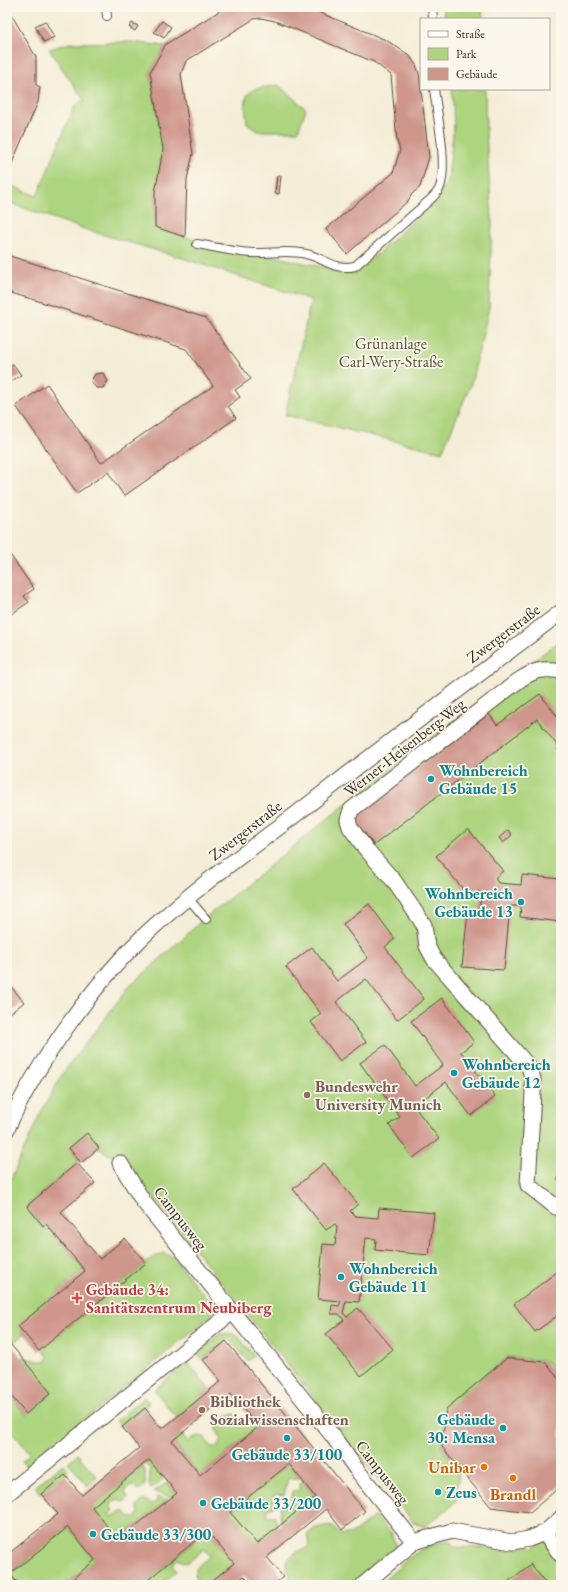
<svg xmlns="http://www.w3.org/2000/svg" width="568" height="1592" viewBox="0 0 568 1592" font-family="'EB Garamond',serif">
<rect width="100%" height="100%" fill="#fbf7ec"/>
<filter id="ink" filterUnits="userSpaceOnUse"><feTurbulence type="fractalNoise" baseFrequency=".025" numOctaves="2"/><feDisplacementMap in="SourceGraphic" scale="8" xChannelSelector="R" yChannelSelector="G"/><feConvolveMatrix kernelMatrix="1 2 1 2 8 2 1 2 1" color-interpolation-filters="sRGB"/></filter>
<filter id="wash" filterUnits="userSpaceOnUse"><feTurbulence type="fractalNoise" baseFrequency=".012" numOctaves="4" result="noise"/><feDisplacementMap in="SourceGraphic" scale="16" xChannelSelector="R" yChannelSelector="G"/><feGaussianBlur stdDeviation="0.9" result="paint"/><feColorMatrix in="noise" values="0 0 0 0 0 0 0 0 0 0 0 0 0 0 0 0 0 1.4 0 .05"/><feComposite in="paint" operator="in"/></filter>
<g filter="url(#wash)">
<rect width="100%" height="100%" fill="#f4edd7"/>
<!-- green -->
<g fill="#add47f" stroke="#747f4e">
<polygon points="443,7 482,7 483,19 445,19"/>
<polygon points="132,42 165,46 150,72 163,149 155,193 155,227 185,237 355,274 435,201 448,180 454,124 452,89 485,89 486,133 492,219 489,308 471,384 442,452 285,415 311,300 182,258 84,229 7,202 7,184 37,196 74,107 84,100 49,49 70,43"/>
<polygon points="278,85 306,109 298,131 258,131 247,123 245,105 247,95 254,89"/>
<polygon points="561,640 561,1380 546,1361 508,1357 445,1408 441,1447 459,1469 456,1501 450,1507 424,1527 412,1521 152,1195 118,1158 103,1152 87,1133 69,1148 79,1161 26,1206 43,1227 46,1224 84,1270 18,1325 24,1334 11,1344 7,1339 7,1188 39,1116 63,1073 128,988 205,918 368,786"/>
<polygon points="164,1253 174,1258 213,1306 214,1310 212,1315 27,1467 22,1461 30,1453 7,1426 7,1392 26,1415 52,1393 22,1357 38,1361 46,1361 48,1356 42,1349 154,1257"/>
<polygon points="229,1333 237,1335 254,1356 248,1361 229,1338 202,1360 196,1353 218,1335"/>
<polygon points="187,1362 209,1389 176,1417 154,1390"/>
<polygon points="144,1397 149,1403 121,1427 116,1421"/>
<path d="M235,1414L244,1421L250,1417L258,1427L200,1475L173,1441L182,1434L188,1442C193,1437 197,1435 204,1437L211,1447H218L222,1440L216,1429C220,1419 224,1415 235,1414Z"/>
<polygon points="77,1454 97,1477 88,1486 68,1462"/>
<polygon points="149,1460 164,1478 151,1489 149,1485 150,1469 145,1464"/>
<polygon points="63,1464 68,1471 40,1493 35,1486"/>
<polygon points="288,1464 300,1478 288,1478 284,1495 274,1494 273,1508 268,1508 267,1515 275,1516 277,1527 257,1544 230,1512"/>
<path d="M142,1467L145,1471V1485L138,1490L134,1486L128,1487L125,1491L128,1498L124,1502C118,1497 111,1500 111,1508L113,1511L109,1514L112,1517C117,1514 120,1511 126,1512L129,1518H135L139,1513L137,1506L144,1500L152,1504L157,1501V1497L168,1500L118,1540L92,1507Z"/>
<polygon points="302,1481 315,1497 282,1524 280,1516 281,1506 290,1506 292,1491 299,1491 299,1484"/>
<polygon points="167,1482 176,1493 171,1497 154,1492"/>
<polygon points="375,1516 391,1532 396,1546 351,1585 288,1585 290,1575 286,1569 286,1561 294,1553 307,1548 309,1545 307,1535 315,1528 330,1525 342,1535 355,1532"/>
<path d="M561,1525V1585H379C399,1568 423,1539 451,1542L453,1547L489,1548L508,1551L529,1544L533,1548Z"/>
<polygon points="68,1527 95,1560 64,1585 20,1585 11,1574"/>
<path d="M208,1531L233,1563L206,1585H201C189,1570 198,1566 210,1556L204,1549L187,1563L177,1559L172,1565L176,1572L163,1582L165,1585H154L149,1579Z"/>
</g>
<g id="blocks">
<!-- building -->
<g fill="#cf968c" fill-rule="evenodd">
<polygon points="7,7 36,57 36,85 40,87 38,102 7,175"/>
<polygon points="226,7 306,7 386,40 409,55 416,65 419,73 429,157 420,187 412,194 408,201 347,254 326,229 393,173 400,150 397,141 391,75 374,62 275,21 261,18 254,19 186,61 181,74 193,154 187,179 185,237 155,227 155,193 163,149 150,72 166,44"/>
<polygon points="45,21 54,37 44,42 35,26"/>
<polygon points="162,21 171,27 164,38 154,32"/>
<polygon points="132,23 138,26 135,31 129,27"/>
<polygon points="277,176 281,176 279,194 275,193"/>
<polygon points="7,255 206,318 251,379 235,390 240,397 228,406 236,418 124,496 108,472 77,493 16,406 47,384 101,463 213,386 186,349 35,300 11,293 7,296"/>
<polygon points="13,364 21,375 7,384 7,368"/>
<polygon points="103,373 108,381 103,388 96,388 91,381 95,374"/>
<polygon points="11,556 34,589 24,596 29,602 7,617 7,559"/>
<polygon points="540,694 561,721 561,754 557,749 559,748 537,719 374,845 352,817 489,714 497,725"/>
<polygon points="468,829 503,871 495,878 498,883 521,885 522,875 561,879 561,922 520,917 521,906 510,906 504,970 462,967 468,912 479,913 481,894 479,891 470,898 436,856"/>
<polygon points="508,830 512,835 503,843 499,838"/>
<polygon points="369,904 395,939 385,947 424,999 397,1020 366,979 336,1002 366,1042 340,1061 311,1022 321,1014 286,967 312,947 337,981 368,958 343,924"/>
<polygon points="7,982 24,1002 7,1016"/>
<polygon points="442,998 474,1042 461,1052 495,1097 471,1116 446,1082 414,1106 439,1139 413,1158 389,1125 400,1117 360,1063 385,1045 415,1086 443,1065 411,1021"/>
<polygon points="87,1133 99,1148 81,1163 69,1148"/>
<polygon points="560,1162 561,1162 561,1181 558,1181"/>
<polygon points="77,1163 95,1183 61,1212 100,1259 125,1238 146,1263 39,1351 18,1326 85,1271 46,1224 43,1226 27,1206"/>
<polygon points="324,1163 358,1204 350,1211 355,1216 378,1218 379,1208 434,1213 429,1255 375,1250 376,1239 366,1238 359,1302 346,1301 343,1313 347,1317 358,1308 393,1349 361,1376 326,1334 344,1320 339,1314 331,1314 332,1305 339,1306 341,1301 318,1299 323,1244 335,1245 337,1226 335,1224 326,1230 293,1189"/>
<polygon points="561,1269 561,1313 535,1332 514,1304"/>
<polygon points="7,1340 51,1393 26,1414 7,1391"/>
<path d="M226,1341L365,1511L342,1530L326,1509L267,1557L283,1577L274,1585H252L244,1576L233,1585H207L234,1563L207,1531L149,1579L155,1585H65L95,1560L68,1527L10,1574L19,1585H7V1555L58,1514L41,1494L65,1475L82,1495L139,1448L122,1427L145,1408L162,1429L221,1381L203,1360ZM231,1394L258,1427L200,1475L172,1441ZM149,1460L177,1493L118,1540L92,1507ZM289,1464L315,1497L257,1544L230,1512Z"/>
<polygon points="507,1358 545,1362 561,1382 561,1486 530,1512 491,1507 442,1447 446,1409"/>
<polygon points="531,1564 547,1585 504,1585"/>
</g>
</g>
</g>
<g filter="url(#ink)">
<use href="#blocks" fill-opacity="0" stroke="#57473a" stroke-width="1"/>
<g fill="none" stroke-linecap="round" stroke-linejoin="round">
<defs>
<g id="lane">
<polyline points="106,7 107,16"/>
<polyline points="432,7 433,19"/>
<path d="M197,244C215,247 233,252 252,253C270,254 287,249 306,254C325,258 333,271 355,266L431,199C434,196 439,191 440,187C448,165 437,113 434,89"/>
<polyline points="188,898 206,919"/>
</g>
<g id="street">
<path d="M561,671C542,668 534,670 518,681L351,810L348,820L350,827L366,849L394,881L424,925L427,946L434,959L529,1067L533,1079V1092L528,1185L556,1207H561"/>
<path d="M7,1129C36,1063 97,979 150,930C198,886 252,848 304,808C389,742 475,677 561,612"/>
<polyline points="120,1163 143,1201 332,1435 357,1470 414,1542"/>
<polyline points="7,1494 232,1312"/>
<polyline points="544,1533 561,1555"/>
<polyline points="363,1585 414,1542 452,1531 512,1542 529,1539 544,1533 561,1518"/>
</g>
</defs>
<!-- lane casing -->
<use href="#lane" stroke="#57473a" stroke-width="10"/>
<!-- street casing -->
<use href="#street" stroke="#57473a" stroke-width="17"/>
<!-- lane -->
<use href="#lane" stroke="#fff" stroke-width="8"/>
<!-- street -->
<use href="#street" stroke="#fff" stroke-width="15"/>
</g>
</g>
<!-- markers -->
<g fill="#0f9aa8" stroke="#fbf7ec" stroke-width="1.5">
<circle cx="431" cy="779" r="4"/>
<circle cx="521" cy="902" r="4"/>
<circle cx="454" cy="1073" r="4"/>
<circle cx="341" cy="1277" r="4"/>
<circle cx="503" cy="1428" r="4"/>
<circle cx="287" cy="1438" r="4"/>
<circle cx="438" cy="1492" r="4"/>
<circle cx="203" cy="1503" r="4"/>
<circle cx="93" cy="1534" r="4"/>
</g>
<g fill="#8d6e63" stroke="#fbf7ec" stroke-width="1.5">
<circle cx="307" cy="1095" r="4"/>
<circle cx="202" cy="1410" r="4"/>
</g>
<path fill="#e0444e" stroke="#fbf7ec" stroke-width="1.5" d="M75 1292h4v4h4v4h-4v4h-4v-4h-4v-4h4z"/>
<g fill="#e8710a" stroke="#fbf7ec" stroke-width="1.5">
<circle cx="484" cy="1467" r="4"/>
<circle cx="513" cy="1478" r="4"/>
</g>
<g text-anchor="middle" stroke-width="3.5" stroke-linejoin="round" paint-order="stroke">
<!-- park labels -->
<g font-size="16" fill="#585436" stroke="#fbf7ec">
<text x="391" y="349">Grünanlage<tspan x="391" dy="18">Carl-Wery-Straße</tspan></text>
</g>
<!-- street labels -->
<g font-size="16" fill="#3b2a1e" stroke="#fbf7ec">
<text transform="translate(503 633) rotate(-37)" y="6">Zwergerstraße</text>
<text transform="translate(404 747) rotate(-38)" y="6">Werner-Heisenberg-Weg</text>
<text transform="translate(245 830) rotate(-38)" y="6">Zwergerstraße</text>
<text transform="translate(181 1218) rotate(52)" y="6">Campusweg</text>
<text transform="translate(383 1472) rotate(52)" y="6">Campusweg</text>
</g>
<!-- culture labels -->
<g font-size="16" font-weight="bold" fill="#0d838f" stroke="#fbf7ec" text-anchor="start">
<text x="439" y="776">Wohnbereich<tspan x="439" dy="18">Gebäude 15</tspan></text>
<text x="513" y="899" text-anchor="end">Wohnbereich<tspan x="513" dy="18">Gebäude 13</tspan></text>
<text x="462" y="1070">Wohnbereich<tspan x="462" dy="18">Gebäude 12</tspan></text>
<text x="349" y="1274">Wohnbereich<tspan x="349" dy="18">Gebäude 11</tspan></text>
<text x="495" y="1425" text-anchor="end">Gebäude<tspan x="495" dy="18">30: Mensa</tspan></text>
<text x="287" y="1460" text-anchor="middle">Gebäude 33/100</text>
<text x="446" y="1498">Zeus</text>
<text x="211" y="1509">Gebäude 33/200</text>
<text x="101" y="1540">Gebäude 33/300</text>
</g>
<!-- education labels -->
<g font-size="16" font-weight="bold" fill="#785e54" stroke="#fbf7ec" text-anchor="start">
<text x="315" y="1092">Bundeswehr<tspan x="315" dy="18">University Munich</tspan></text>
<text x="210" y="1407">Bibliothek<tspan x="210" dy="18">Sozialwissenschaften</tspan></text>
</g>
<!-- health labels -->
<g font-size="16" font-weight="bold" fill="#be3a42" stroke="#fbf7ec" text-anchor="start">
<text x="86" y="1295">Gebäude 34:<tspan x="86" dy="18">Sanitätszentrum Neubiberg</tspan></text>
</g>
<!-- food labels -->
<g font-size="16" font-weight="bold" fill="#c56008" stroke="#fbf7ec" text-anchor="end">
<text x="476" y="1473">Unibar</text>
<text x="513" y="1500" text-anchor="middle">Brandl</text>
</g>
</g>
<!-- margin -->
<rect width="568" height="1592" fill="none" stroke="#fbf7ec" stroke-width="24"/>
<!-- legend -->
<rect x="420" y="18" width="130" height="72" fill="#fbf7ec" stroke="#aea59a"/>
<rect x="428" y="31" width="20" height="6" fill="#ffffff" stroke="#aea59a"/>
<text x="456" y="38" font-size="12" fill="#3b2a1e">Straße</text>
<rect x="428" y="48" width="20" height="12" fill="#add47f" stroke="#aea59a"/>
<text x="456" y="58" font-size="12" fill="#3b2a1e">Park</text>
<rect x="428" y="68" width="20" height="12" fill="#cf968c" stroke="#aea59a"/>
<text x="456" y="78" font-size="12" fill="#3b2a1e">Gebäude</text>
</svg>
